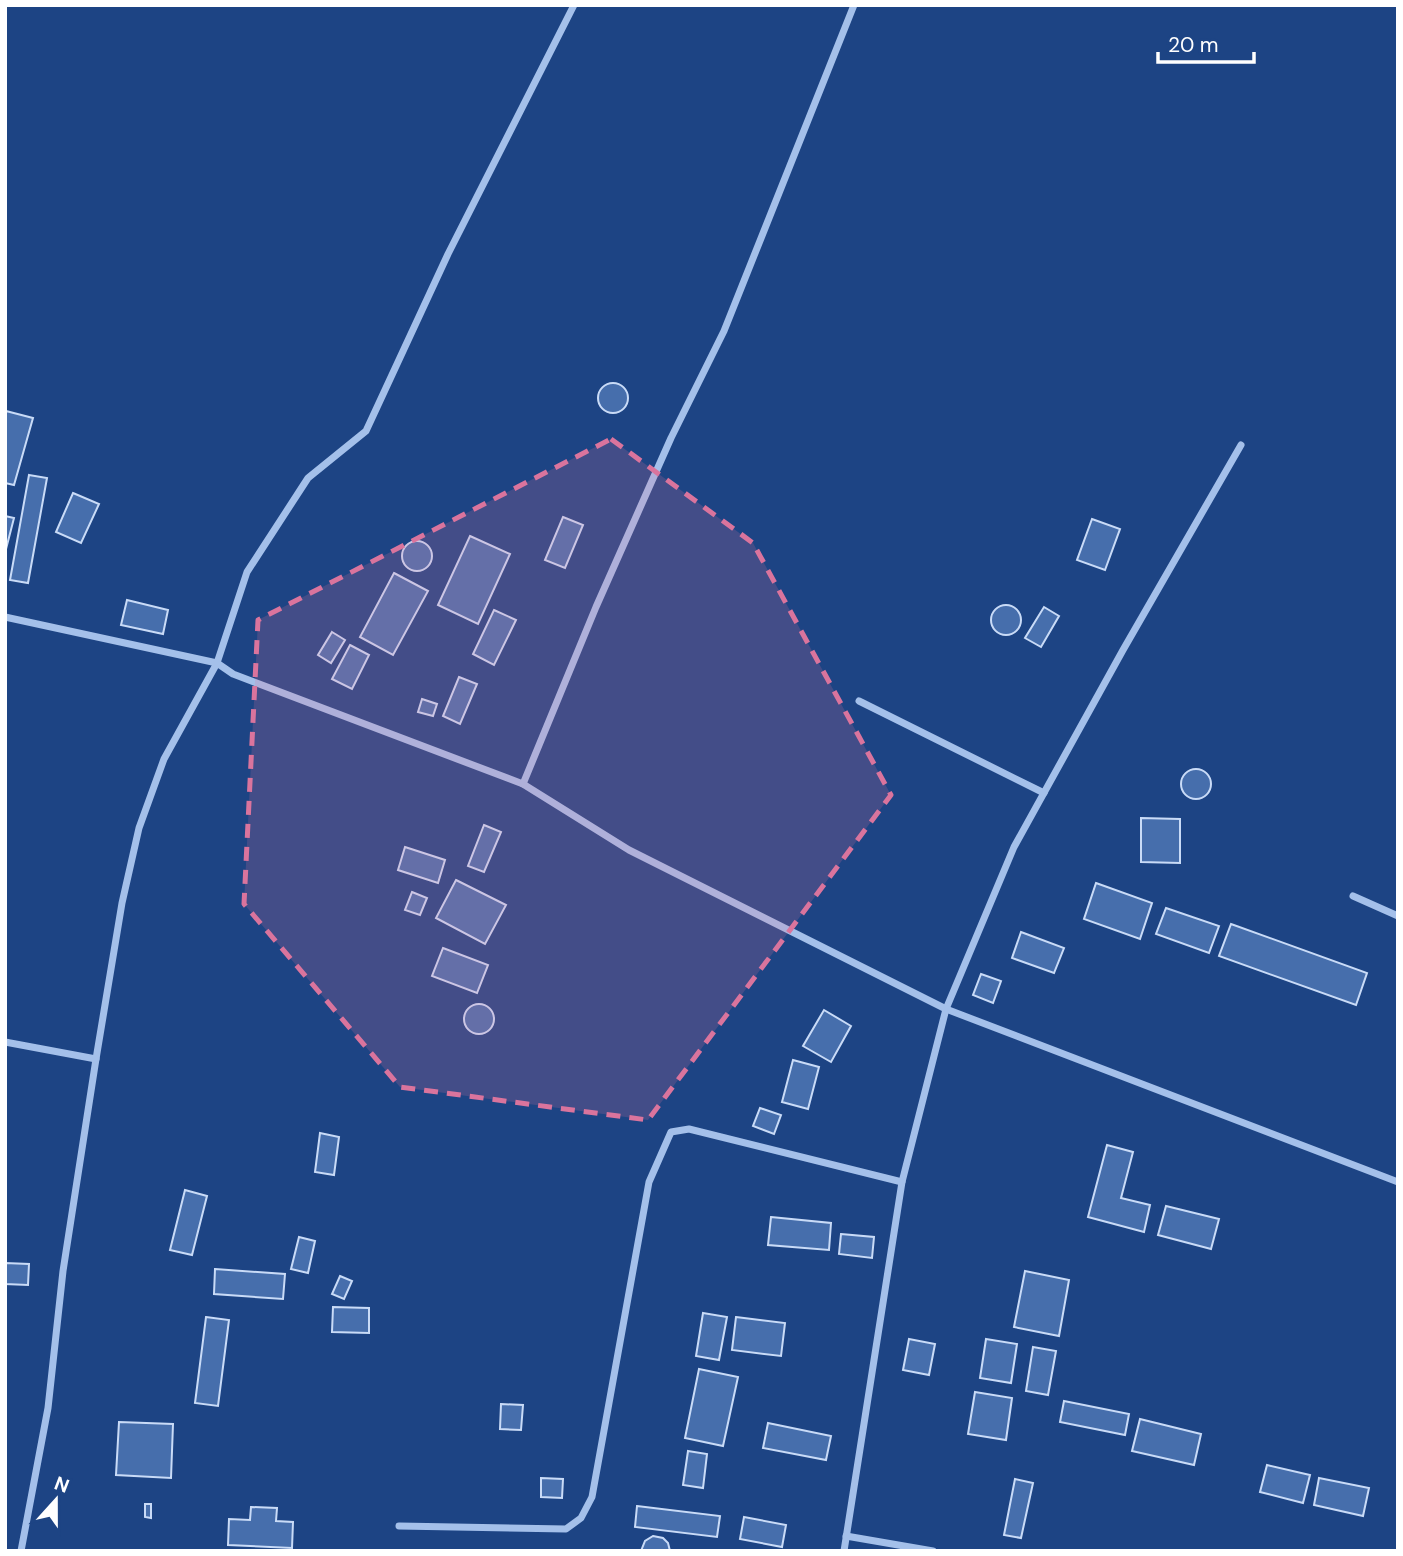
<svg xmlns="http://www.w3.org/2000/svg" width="1403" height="1556" viewBox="0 0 1403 1556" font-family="'DM Sans',sans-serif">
<rect width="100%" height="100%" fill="#1d4484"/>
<!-- building -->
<g fill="#466eac" stroke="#c9dbf7" stroke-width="2">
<circle cx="613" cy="398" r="15"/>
<polygon points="6,411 33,418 14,485 5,483"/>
<polygon points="29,475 47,478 28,583 10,580"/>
<polygon points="73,493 99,504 81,543 56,532"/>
<polygon points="5,516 14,518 5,553"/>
<polygon points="563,517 583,525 565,568 545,560"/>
<polygon points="1092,519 1120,529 1105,570 1077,560"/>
<polygon points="470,536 510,554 478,624 438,605"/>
<circle cx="417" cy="556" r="15"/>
<polygon points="394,573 428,591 393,655 360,637"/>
<polygon points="127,600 168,610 163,634 121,625"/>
<circle cx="1006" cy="620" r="15"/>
<polygon points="1044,607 1059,616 1041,647 1025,638"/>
<polygon points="494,610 516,620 494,665 473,654"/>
<polygon points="332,632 345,640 331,663 318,655"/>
<polygon points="350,645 369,655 352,689 332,679"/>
<polygon points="459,677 477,684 460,724 443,716"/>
<polygon points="422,699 437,704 433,716 418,712"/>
<circle cx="1196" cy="784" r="15"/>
<polygon points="1141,818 1180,819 1180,863 1141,862"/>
<polygon points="484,825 501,832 484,872 468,866"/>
<polygon points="405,847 445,860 438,883 398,870"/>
<polygon points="456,880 506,905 485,944 436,918"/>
<polygon points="1096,883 1152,903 1140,939 1084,919"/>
<polygon points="412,892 427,898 420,915 405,910"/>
<polygon points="1166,908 1219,926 1209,953 1156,934"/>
<polygon points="1231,924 1367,973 1356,1005 1219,956"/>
<polygon points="1021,932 1064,948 1054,973 1012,958"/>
<polygon points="443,948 488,965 477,993 432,976"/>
<polygon points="981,974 1001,981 993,1003 973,995"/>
<circle cx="479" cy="1019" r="15"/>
<polygon points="824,1010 851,1026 831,1062 803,1046"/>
<polygon points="793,1060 819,1067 808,1109 782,1102"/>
<polygon points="760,1108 781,1115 774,1134 753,1126"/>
<polygon points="320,1133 339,1137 334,1175 315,1172"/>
<polygon points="1107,1145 1133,1152 1121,1198 1150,1205 1144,1232 1088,1217"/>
<polygon points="185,1190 207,1196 192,1255 170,1250"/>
<polygon points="1166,1206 1219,1219 1211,1249 1158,1235"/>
<polygon points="771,1217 831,1223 829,1250 768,1245"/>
<polygon points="841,1234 874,1237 872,1258 839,1254"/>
<polygon points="299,1237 315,1241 308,1273 291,1269"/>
<polygon points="5,1263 29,1264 28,1285 5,1284"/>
<polygon points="215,1269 285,1274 283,1299 214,1294"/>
<polygon points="1025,1271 1069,1280 1059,1336 1014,1327"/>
<polygon points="340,1276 352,1281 344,1299 332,1294"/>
<polygon points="333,1307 369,1308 369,1333 332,1332"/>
<polygon points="703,1313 727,1317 719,1360 696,1356"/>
<polygon points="206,1317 229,1320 218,1406 195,1403"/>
<polygon points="736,1317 785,1323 781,1356 732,1350"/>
<polygon points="909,1339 935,1344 929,1375 903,1370"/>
<polygon points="986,1339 1017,1344 1011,1383 980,1378"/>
<polygon points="1033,1347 1056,1351 1048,1395 1026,1391"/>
<polygon points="699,1369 738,1377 723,1446 685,1438"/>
<polygon points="975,1392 1012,1398 1006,1440 968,1434"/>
<polygon points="1064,1401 1129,1414 1125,1435 1060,1422"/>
<polygon points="501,1404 523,1405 521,1430 500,1429"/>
<polygon points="1140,1419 1201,1434 1194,1465 1132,1451"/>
<polygon points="119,1422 173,1424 171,1478 116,1475"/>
<polygon points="768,1423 831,1436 826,1460 763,1448"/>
<polygon points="688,1451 707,1454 703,1488 683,1485"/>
<polygon points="1267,1465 1310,1475 1303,1503 1260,1492"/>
<polygon points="541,1478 563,1479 562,1498 541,1497"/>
<polygon points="1319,1478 1369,1488 1363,1516 1314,1505"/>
<polygon points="1015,1479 1033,1483 1021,1538 1004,1535"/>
<polygon points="145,1504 151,1504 151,1518 145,1517"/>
<polygon points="637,1506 720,1516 717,1537 635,1527"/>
<polygon points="251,1507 277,1508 276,1521 293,1522 292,1548 228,1545 229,1519 250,1520"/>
<polygon points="744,1517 786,1525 782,1547 740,1539"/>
<polygon points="653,1536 663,1538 668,1543 670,1551 641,1551 645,1541"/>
</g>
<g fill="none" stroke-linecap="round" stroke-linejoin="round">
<!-- street -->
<g stroke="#a4c0ea" stroke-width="7">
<polyline points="5,617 217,663 233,674 523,784 629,850 946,1009 1398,1182"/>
<polyline points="859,701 1044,793"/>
<polyline points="523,784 596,607 671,438 724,331 854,5"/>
<polyline points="1353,896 1398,916"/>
<polyline points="5,1042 96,1059"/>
<polyline points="399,1526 566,1529 581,1518 592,1497 649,1182 671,1132 689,1129 902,1182"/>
<polyline points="846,1536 933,1551"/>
<polyline points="21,1551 48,1408 63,1271 96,1059 122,903 139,828 164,759 217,663 247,572 308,478 366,431 448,254 574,5"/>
<polyline points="844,1551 902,1182 946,1009 1014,847 1123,650 1241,445"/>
</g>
</g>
<!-- marked area -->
<path fill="#da749d" fill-opacity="0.2" stroke="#da749d" stroke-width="5" stroke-dasharray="14 9" stroke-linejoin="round" d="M611,439L753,543L891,795L648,1120L400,1087L244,904L258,620Z"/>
<!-- border -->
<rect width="1403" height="1556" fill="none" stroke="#ffffff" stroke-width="14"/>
<!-- north arrow -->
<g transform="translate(56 1500) rotate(21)" stroke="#1d4484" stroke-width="5" paint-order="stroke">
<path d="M0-5L12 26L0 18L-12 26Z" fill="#ffffff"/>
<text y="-10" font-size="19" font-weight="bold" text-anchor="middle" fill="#ffffff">N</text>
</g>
<!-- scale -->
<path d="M1158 52v10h96v-10" fill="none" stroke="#ffffff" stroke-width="3.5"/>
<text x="1168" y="52" font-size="21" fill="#ffffff" stroke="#1d4484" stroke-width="5" paint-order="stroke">20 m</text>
</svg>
